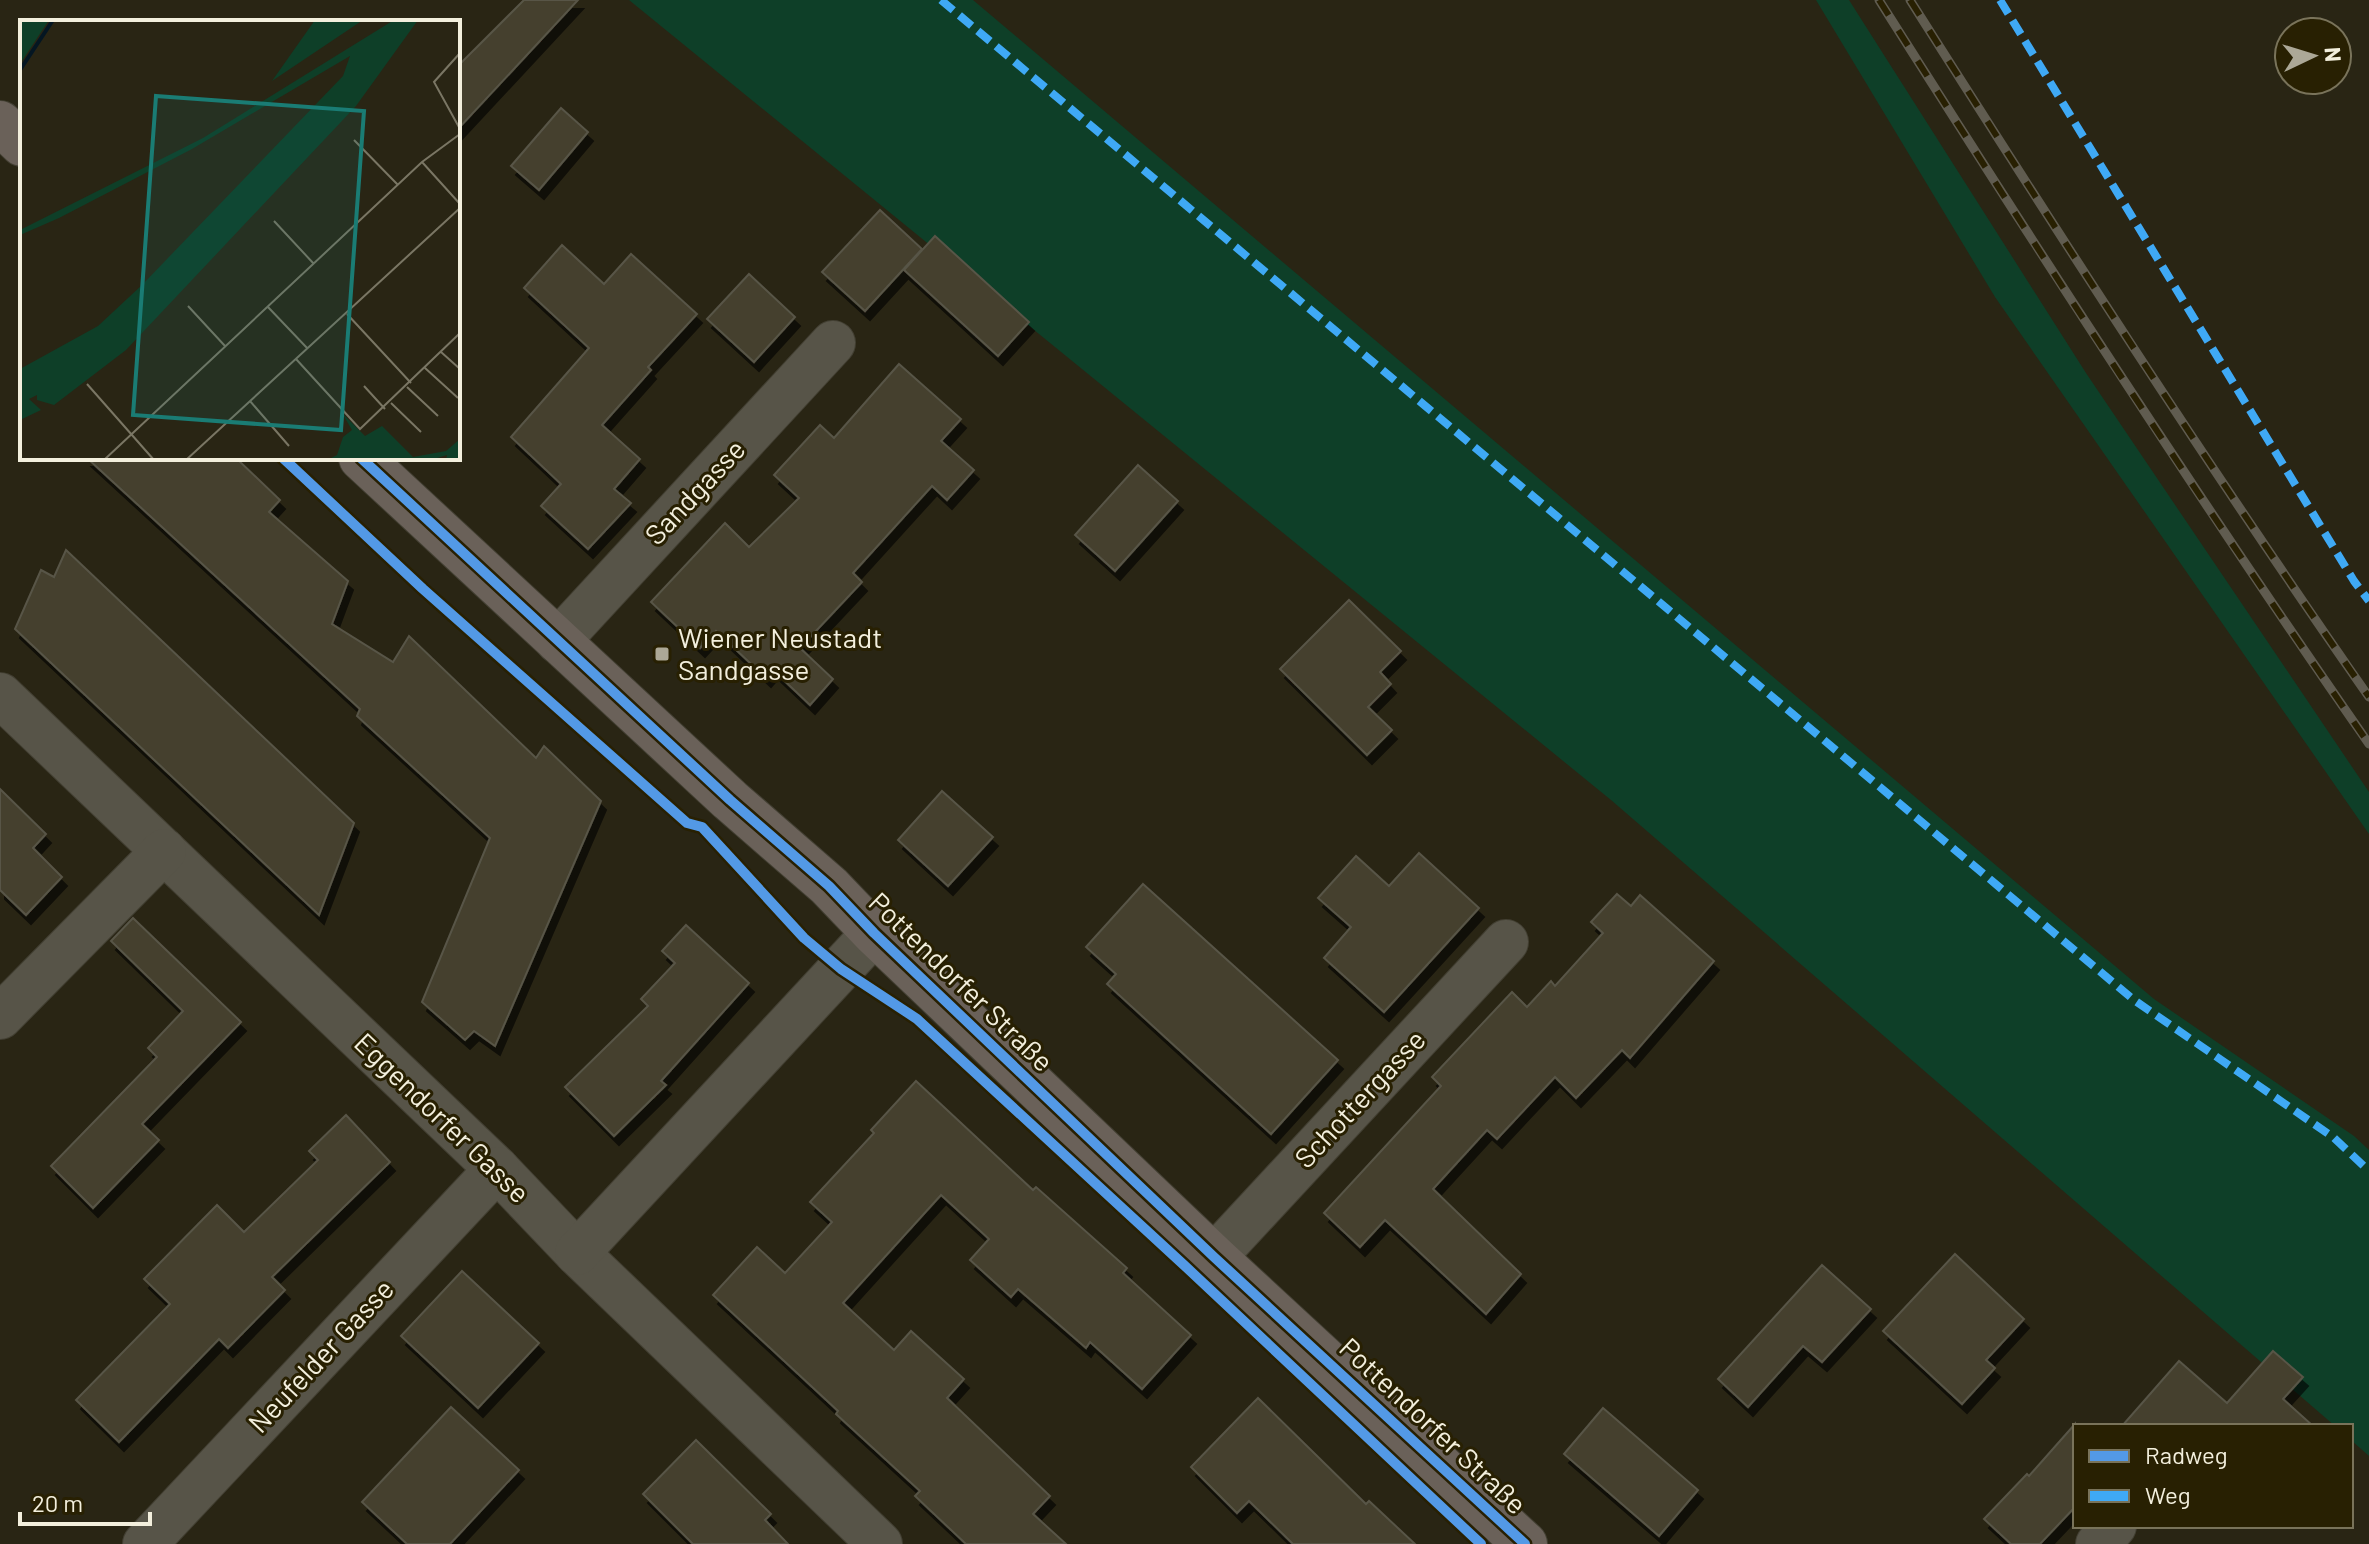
<svg xmlns="http://www.w3.org/2000/svg" width="2369" height="1544" viewBox="0 0 2369 1544" font-family="Barlow,sans-serif">
<defs>
<filter id="shadow"><feDropShadow dx="5" dy="9" stdDeviation="0" flood-color="#0009"/></filter>
</defs>
<rect width="100%" height="100%" fill="#292514"/>
<!-- green -->
<g fill="#0e3f28">
<polygon points="629,0 973,0 2154,999 2354,1136 2369,1150 2369,1456 2351,1440 2351,1426 2335,1426 1611,800"/>
<polygon points="1816,0 1849,0 2086,373 2369,792 2369,834 1995,297"/>
</g>
<!-- building -->
<g fill="#44402e" stroke="#585547" stroke-width="2" filter="url(#shadow)">
<polygon points="524,0 578,0 458,129 458,66"/>
<polygon points="561,108 588,132 539,190 511,166"/>
<polygon points="880,210 922,249 865,311 822,272"/>
<polygon points="935,236 1029,322 998,356 904,270"/>
<polygon points="562,245 604,284 631,254 697,314 648,367 651,370 602,425 640,459 614,489 631,503 588,549 541,506 561,484 511,437 589,348 524,288"/>
<polygon points="749,274 795,317 754,362 707,319"/>
<polygon points="899,364 961,419 941,441 974,470 947,500 932,486 853,573 862,582 800,648 833,679 810,705 773,670 766,678 716,631 700,648 651,602 725,523 749,547 799,498 774,475 820,425 834,438"/>
<polygon points="87,458 236,458 280,500 269,512 348,581 332,624 393,662 409,636 536,758 544,746 601,801 495,1046 474,1031 465,1040 422,1002 490,838 357,716 360,709"/>
<polygon points="1138,465 1178,501 1115,571 1075,535"/>
<polygon points="66,550 354,823 319,915 15,629 41,570 54,577"/>
<polygon points="1349,600 1401,651 1380,672 1391,684 1368,707 1392,730 1367,755 1280,669"/>
<polygon points="0,789 46,834 33,848 62,877 26,915 0,890"/>
<polygon points="942,791 993,837 948,886 898,840"/>
<polygon points="1419,853 1479,908 1384,1012 1324,958 1351,927 1318,898 1356,856 1389,886"/>
<polygon points="1143,884 1338,1060 1271,1134 1107,984 1116,974 1086,947"/>
<polygon points="1617,894 1631,906 1640,895 1714,961 1630,1058 1622,1050 1576,1098 1555,1077 1497,1139 1487,1130 1433,1189 1521,1274 1486,1314 1385,1220 1360,1247 1324,1213 1441,1086 1432,1077 1512,992 1527,1007 1551,981 1555,986 1603,933 1591,922"/>
<polygon points="133,918 241,1022 142,1124 159,1140 93,1208 51,1166 157,1057 148,1048 183,1011 111,941"/>
<polygon points="686,925 749,983 661,1081 666,1085 614,1136 565,1087 648,1006 641,999 675,963 662,951"/>
<polygon points="916,1081 1033,1190 1036,1187 1127,1268 1123,1273 1191,1335 1142,1389 1090,1342 1086,1348 1018,1289 1011,1297 970,1260 989,1239 941,1195 843,1303 894,1350 911,1331 964,1379 947,1398 1050,1496 1033,1514 1066,1544 966,1544 915,1496 920,1491 836,1414 838,1411 713,1295 757,1247 785,1273 832,1222 810,1202 874,1133 871,1130"/>
<polygon points="346,1115 390,1162 272,1277 285,1290 228,1348 219,1339 119,1442 76,1400 170,1304 144,1279 217,1205 244,1232 318,1160 309,1151"/>
<polygon points="1955,1254 2024,1319 1986,1360 1995,1368 1962,1404 1883,1331"/>
<polygon points="1822,1265 1871,1309 1822,1362 1803,1346 1748,1407 1718,1379"/>
<polygon points="462,1271 539,1343 478,1408 401,1336"/>
<polygon points="2273,1351 2303,1377 2283,1399 2313,1426 2122,1426 2179,1361 2227,1403"/>
<polygon points="1258,1398 1366,1504 1369,1501 1415,1544 1293,1544 1249,1501 1237,1513 1191,1467"/>
<polygon points="451,1407 519,1470 450,1544 407,1544 362,1502"/>
<polygon points="1603,1408 1698,1490 1659,1536 1564,1454"/>
<polygon points="2075,1424 2075,1507 2040,1544 2011,1544 1984,1519 2027,1474 2029,1476"/>
<polygon points="696,1440 771,1514 765,1520 788,1544 693,1544 643,1494"/>
</g>
<g fill="none" stroke-linecap="round" stroke-linejoin="round">
<defs>
<g id="minor">
<polyline points="558,641 833,343"/>
<polyline points="0,695 497,1169 577,1253 880,1544"/>
<polyline points="0,1017 164,851"/>
<polyline points="577,1253 874,933"/>
<polyline points="1214,1257 1506,942"/>
<polyline points="145,1544 497,1169"/>
<polyline points="2098,1544 2114,1526"/>
</g>
<g id="major">
<polyline points="0,123 22,144"/>
<polyline points="361,458 730,800 829,886 874,933 1214,1257 1525,1544"/>
</g>
</defs>
<!-- minor casing -->
<use href="#minor" stroke="#423f32" stroke-width="46"/>
<!-- major casing -->
<use href="#major" stroke="#423f32" stroke-width="46"/>
<!-- minor -->
<use href="#minor" stroke="#575448" stroke-width="44"/>
<!-- major -->
<use href="#major" stroke="#6a6159" stroke-width="44"/>
<defs>
<g id="rail">
<path d="M1879,0C2038,251 2199,500 2369,744"/>
<path d="M1910,0C2059,235 2210,469 2369,697"/>
</g>
</defs>
<!-- rail casing -->
<use href="#rail" stroke="#605c50" stroke-width="9"/>
<!-- rail -->
<use href="#rail" stroke="#282002" stroke-width="6" stroke-dasharray="18" stroke-linecap="butt"/>
<!-- quiet -->
<g stroke="#3fa9f5" stroke-width="8" stroke-dasharray="16 8" stroke-linecap="butt">
<polyline points="941,0 2134,1000 2333,1137 2369,1171"/>
<polyline points="2000,0 2354,581 2369,601"/>
</g>
<defs>
<g id="cycleway">
<polyline points="283,458 423,589 687,823 702,827 804,938 841,969 917,1019 1185,1266 1481,1544"/>
<polyline points="361,458 730,800 829,886 874,933 1214,1257 1525,1544"/>
</g>
</defs>
<!-- cycleway casing -->
<use href="#cycleway" stroke="#282002" stroke-width="15"/>
<!-- cycleway -->
<use href="#cycleway" stroke="#5399e6" stroke-width="10"/>
</g>
<!-- markers -->
<rect fill="#aca897" stroke="#282002" stroke-width="3" x="654" y="646" width="16" height="16" rx="4"/>
<g text-anchor="middle" stroke-width="6" stroke-linejoin="round" paint-order="stroke">
<!-- street labels -->
<g font-size="28" fill="#f3efdd" stroke="#282002">
<text transform="translate(695 492) rotate(-47)" y="10">Sandgasse</text>
<text transform="translate(961 982) rotate(44)" y="10">Pottendorfer Straße</text>
<text transform="translate(1360 1099) rotate(-47)" y="10">Schottergasse</text>
<text transform="translate(442 1118) rotate(44)" y="10">Eggendorfer Gasse</text>
<text transform="translate(321 1356) rotate(-47)" y="10">Neufelder Gasse</text>
<text transform="translate(1433 1426) rotate(43)" y="10">Pottendorfer Straße</text>
</g>
<!-- poi labels -->
<g font-size="28" fill="#f3efdd" stroke="#282002" text-anchor="start">
<text x="678" y="648">Wiener Neustadt<tspan x="678" dy="32">Sandgasse</tspan></text>
</g>
</g>
<!-- overview -->
<g transform="translate(20 20)">
<rect width="440" height="440" fill="#292514"/>
<path d="M0,0H29L0,44ZM295,0H343L252,61ZM374,0H398L336,86L106,330L34,385L17,380V375L9,379L21,390L0,400V349L78,306L122,265L323,56L330,36L172,129L39,198L0,215V210L183,118ZM322,393L345,416L362,406L393,437L426,431L440,419V440H426L427,435L411,440H307L317,435L323,417L332,410Z" fill="#0e3f28"/>
<path fill="none" stroke="#041622" stroke-width="4" d="M0,50L33,0"/>
<path fill="none" stroke="#7a7664" stroke-width="2" d="M440,33L414,62L440,109M334,120L378,165M402,142L440,184M254,201L294,244M168,286L205,326M247,286L288,329M327,294L391,363M421,332L440,349M276,339L340,409L440,313M405,348L438,378M67,364L134,440M344,366L365,389M387,367L418,396M230,381L269,426M371,383L401,412M84,440L402,142L440,114M166,440L440,188"/>
<path fill="#1a7c74" fill-opacity="0.15" stroke="#1a7c74" stroke-width="4" d="M136,76L344,91L321,410L113,395Z"/>
<rect width="440" height="440" fill="none" stroke="#f3efdd" stroke-width="4"/>
</g>
<!-- legend -->
<rect x="2073" y="1424" width="280" height="104" fill="#282002" stroke="#79735a" stroke-width="2"/>
<rect x="2089" y="1450" width="40" height="12" fill="#5399e6" stroke="#79735a" stroke-width="2"/>
<text x="2145" y="1464" font-size="24" fill="#f3efdd">Radweg</text>
<rect x="2089" y="1490" width="40" height="12" fill="#3fa9f5" stroke="#79735a" stroke-width="2"/>
<text x="2145" y="1504" font-size="24" fill="#f3efdd">Weg</text>
<!-- north arrow -->
<g transform="translate(2313 56) rotate(86)"><circle r="38" fill="#282002" stroke="#79735a" stroke-width="2"/>
<path d="M0-6L14 30L0 20L-14 30Z" fill="#aca897"/>
<text y="-12" font-size="22" font-weight="bold" text-anchor="middle" fill="#f3efdd">N</text>
</g>
<!-- scale -->
<path d="M20 1512v12h130v-12" fill="none" stroke="#f3efdd" stroke-width="4"/>
<text x="32" y="1512" font-size="24" fill="#f3efdd" stroke="#282002" stroke-width="6" paint-order="stroke">20 m</text>
</svg>
